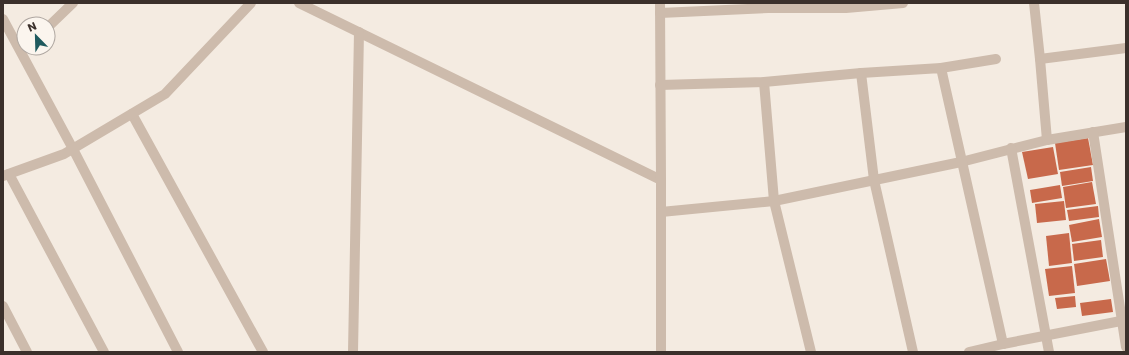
<svg xmlns="http://www.w3.org/2000/svg" width="1129" height="355" viewBox="0 0 1129 355" font-family="Poppins,sans-serif">
<rect width="100%" height="100%" fill="#f4ebe1"/>
<!-- building -->
<g fill="#c8694b">
<polygon points="1088,138 1093,165 1059,170 1055,143"/>
<polygon points="1053,147 1058,174 1028,179 1022,152"/>
<polygon points="1091,167 1093,181 1062,186 1060,172"/>
<polygon points="1092,182 1096,204 1066,208 1063,187"/>
<polygon points="1060,185 1062,198 1032,203 1030,190"/>
<polygon points="1064,201 1066,220 1037,223 1035,204"/>
<polygon points="1098,206 1099,217 1069,221 1067,210"/>
<polygon points="1099,219 1102,237 1072,242 1069,225"/>
<polygon points="1069,233 1072,263 1049,266 1046,236"/>
<polygon points="1101,240 1103,257 1074,261 1072,244"/>
<polygon points="1106,259 1110,281 1077,286 1074,264"/>
<polygon points="1072,266 1075,293 1049,296 1045,269"/>
<polygon points="1075,296 1076,307 1057,309 1055,298"/>
<polygon points="1111,299 1113,312 1082,316 1080,303"/>
</g>
<g fill="none" stroke-linecap="round" stroke-linejoin="round">
<!-- minor -->
<g stroke="#cdbbac" stroke-width="10">
<polyline points="299,3 661,180 661,212 774,201 961,162 1047,140 1126,127"/>
<polyline points="660,3 661,180"/>
<polyline points="1034,3 1040,59 1047,140"/>
<polyline points="660,13 768,8 846,8 903,3"/>
<polyline points="3,19 73,149 178,352"/>
<polyline points="48,27 73,3"/>
<polyline points="1040,59 1126,48"/>
<polyline points="941,68 996,59"/>
<polyline points="861,73 874,180 913,352"/>
<polyline points="764,82 774,201 811,352"/>
<polyline points="660,85 764,82 861,73 941,68 1003,344"/>
<polyline points="132,114 263,352"/>
<polyline points="1093,132 1126,347"/>
<polyline points="1011,148 1049,352"/>
<polyline points="9,174 104,352"/>
<polyline points="3,176 64,154 165,94 251,3"/>
<polyline points="661,212 661,352"/>
<polyline points="3,306 27,352"/>
<polyline points="353,352 359,32"/>
<polyline points="969,352 1003,344 1126,320"/>
</g>
</g>
<!-- border -->
<rect width="1129" height="355" fill="none" stroke="#3b302b" stroke-width="8"/>
<!-- north arrow -->
<g transform="translate(36 36) rotate(337)"><circle r="19" fill="#fbf5ee" stroke="#aea6a0"/>
<path d="M0-3L7 15L0 10L-7 15Z" fill="#1f5a5e"/>
<text y="-6" font-size="11" font-weight="bold" text-anchor="middle" fill="#3b302b">N</text>
</g>
</svg>
